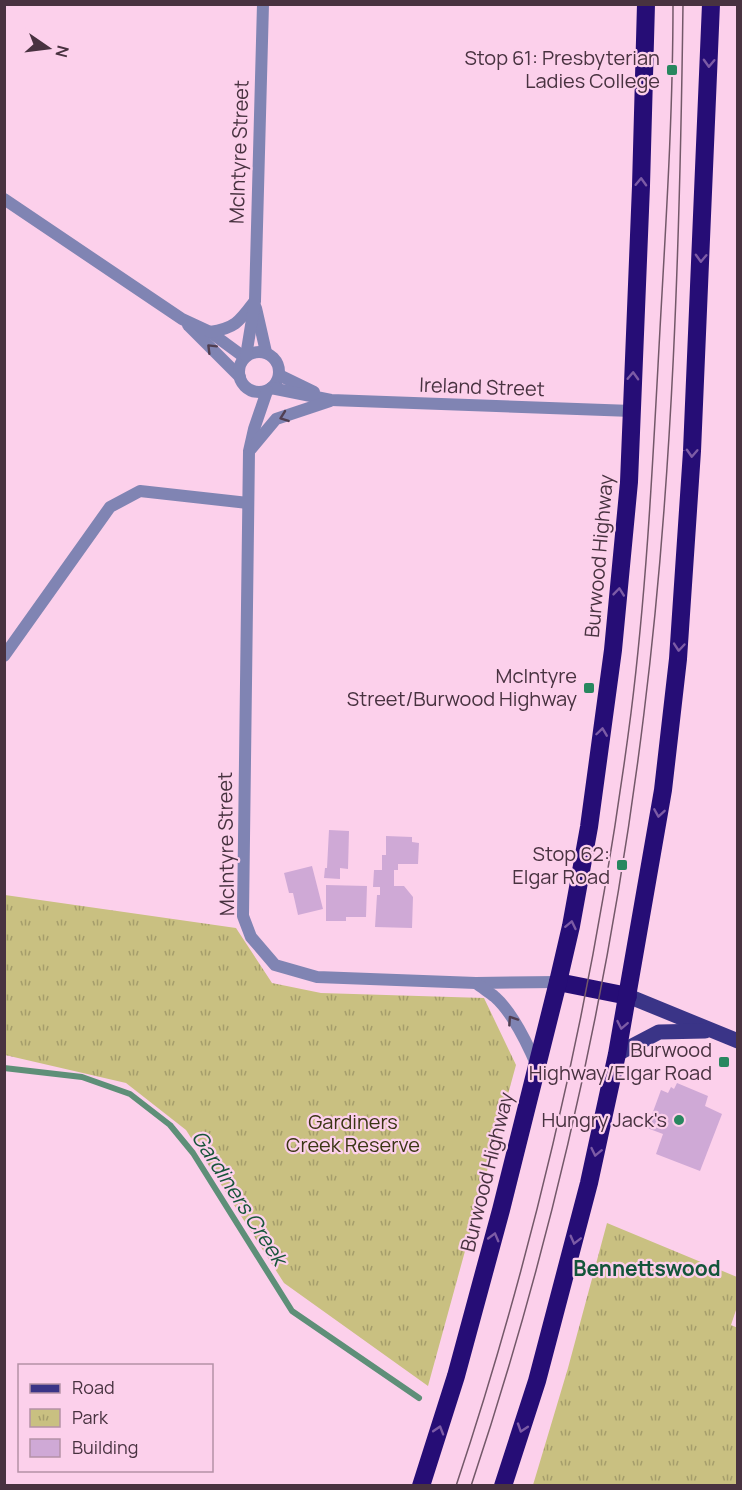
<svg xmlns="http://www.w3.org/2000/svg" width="742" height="1490" viewBox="0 0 742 1490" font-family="Manrope,sans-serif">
<defs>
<pattern id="park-tufts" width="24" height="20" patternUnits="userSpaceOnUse" patternTransform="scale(1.5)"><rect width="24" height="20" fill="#c9c081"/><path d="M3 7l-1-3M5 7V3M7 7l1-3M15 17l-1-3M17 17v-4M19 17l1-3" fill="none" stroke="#a59d6b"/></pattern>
</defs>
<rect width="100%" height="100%" fill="#fcd0eb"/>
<!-- park -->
<g fill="url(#park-tufts)">
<polygon points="5,895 236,928 272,983 321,993 484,998 516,1065 428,1386 284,1283 186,1130 126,1083 5,1055"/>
<polygon points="607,1223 737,1277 737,1307 731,1325 738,1328 737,1485 533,1485 568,1368"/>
</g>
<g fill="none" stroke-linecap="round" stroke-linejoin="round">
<!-- stream -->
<polyline stroke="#5e8f78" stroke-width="6" points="4,1068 82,1077 130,1094 170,1125 193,1153 292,1311 419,1398"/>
</g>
<!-- building -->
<g fill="#cfa9d6">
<polygon points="329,830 349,831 348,869 340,868 340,879 324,878 325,868 327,868"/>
<polygon points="386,836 412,837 412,842 419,843 418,864 398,864 398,870 394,870 394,886 404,886 413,897 412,928 375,927 377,895 380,895 380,887 373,887 374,870 382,870 382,855 386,855"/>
<polygon points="312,866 323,909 298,915 293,893 289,893 284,873"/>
<polygon points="326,885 367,886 366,917 346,917 346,921 326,921"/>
<polygon points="677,1083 708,1096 705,1106 722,1114 700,1171 656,1154 663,1134 647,1128 661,1090 668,1093 671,1087 674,1089"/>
</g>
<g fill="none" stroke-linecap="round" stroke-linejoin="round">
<!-- street -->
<g stroke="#8084b3" stroke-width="12">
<polyline points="4,199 182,319 210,332 244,357"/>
<polyline points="256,308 266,352"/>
<polyline points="188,325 240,377"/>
<path d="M210,332C235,328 239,322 254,302"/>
<circle cx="259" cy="372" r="20"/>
<polyline points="246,356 255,301 263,4"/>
<polyline points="279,375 314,392"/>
<polyline points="271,388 331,400 632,411"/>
<polyline points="267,391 254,429 249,451 243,916 251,937 275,965 317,977 476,983 558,982"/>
<polyline points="251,449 276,419 330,401"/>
<polyline points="4,656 110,507 140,491 248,503"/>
<path d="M476,983C482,988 489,992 495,997C513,1013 528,1045 537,1066"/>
</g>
<!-- primary -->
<g stroke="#3a3487" stroke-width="15">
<polyline points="628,996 738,1041"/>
<polyline points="617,1054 659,1032 705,1031"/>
</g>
<!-- highway -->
<g stroke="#260d76" stroke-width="18">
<polyline points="558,982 628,996"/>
<polyline points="421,1486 456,1376 501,1210 558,982 571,926 589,827 613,650 629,482 641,186 646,4"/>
<polyline points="503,1486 537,1381 589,1183 617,1054 663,790 678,659 692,451 711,4"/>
</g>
<!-- tram -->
<g stroke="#735869" stroke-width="1.5">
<path d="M456,1486C540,1234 597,976 631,713C647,586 653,457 660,329C666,221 673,113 673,4"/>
<path d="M471,1486C555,1235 612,975 644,713C673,480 680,239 683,4"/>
</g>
</g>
<!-- one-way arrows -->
<defs><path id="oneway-chevron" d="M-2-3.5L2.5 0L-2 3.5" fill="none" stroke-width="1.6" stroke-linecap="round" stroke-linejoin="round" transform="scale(1.5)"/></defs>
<g stroke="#7c5ba5">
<use href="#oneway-chevron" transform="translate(709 63) rotate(92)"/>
<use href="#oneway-chevron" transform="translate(641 182) rotate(-88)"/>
<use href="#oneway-chevron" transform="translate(701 258) rotate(92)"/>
<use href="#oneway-chevron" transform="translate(633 376) rotate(-88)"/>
<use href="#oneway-chevron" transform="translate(692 453) rotate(93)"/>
<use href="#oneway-chevron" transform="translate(619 592) rotate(-84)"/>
<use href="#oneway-chevron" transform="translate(679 647) rotate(95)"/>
<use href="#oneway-chevron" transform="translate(602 732) rotate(-82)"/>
<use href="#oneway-chevron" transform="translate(659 813) rotate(99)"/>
<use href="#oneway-chevron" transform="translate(571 925) rotate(-78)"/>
<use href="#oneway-chevron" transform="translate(622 1025) rotate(101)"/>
<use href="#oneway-chevron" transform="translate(596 1152) rotate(102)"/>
<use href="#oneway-chevron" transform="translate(494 1237) rotate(-75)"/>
<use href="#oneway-chevron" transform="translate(575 1240) rotate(104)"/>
<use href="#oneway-chevron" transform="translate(522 1428) rotate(108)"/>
<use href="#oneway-chevron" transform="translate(439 1430) rotate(-73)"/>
</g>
<g stroke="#503e51">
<use href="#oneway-chevron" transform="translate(211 348) rotate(-135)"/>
<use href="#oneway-chevron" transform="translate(284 417) rotate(160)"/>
<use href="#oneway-chevron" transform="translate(512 1020) rotate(-124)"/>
</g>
<!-- markers -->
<g fill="#28875f" stroke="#fcd0eb" stroke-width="2">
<rect x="666" y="64" width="12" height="12" rx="3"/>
<rect x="583" y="682" width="12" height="12" rx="3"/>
<rect x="616" y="859" width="12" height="12" rx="3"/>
<rect x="718" y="1056" width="12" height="12" rx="3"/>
<circle cx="679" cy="1120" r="6"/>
</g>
<g text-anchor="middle" stroke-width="4.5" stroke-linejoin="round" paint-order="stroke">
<!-- poi labels -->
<g font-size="20" fill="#483240" stroke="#fcd0eb" text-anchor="end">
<text x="660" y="65">Stop 61: Presbyterian<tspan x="660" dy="23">Ladies College</tspan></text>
<text x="577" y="683">McIntyre<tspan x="577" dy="23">Street/Burwood Highway</tspan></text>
<text x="610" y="861">Stop 62:<tspan x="610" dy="23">Elgar Road</tspan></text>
<text x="712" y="1057">Burwood<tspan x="712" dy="23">Highway/Elgar Road</tspan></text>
<text x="667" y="1127">Hungry Jack's</text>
</g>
<!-- street labels -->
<g font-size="20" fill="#483240" stroke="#fcd0eb">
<text transform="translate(239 152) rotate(-88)" y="7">McIntyre Street</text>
<text transform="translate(482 387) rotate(2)" y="7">Ireland Street</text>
<text transform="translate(599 556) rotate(-85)" y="7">Burwood Highway</text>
<text transform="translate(226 844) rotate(-91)" y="7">McIntyre Street</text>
<text transform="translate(487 1172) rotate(-76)" y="7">Burwood Highway</text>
</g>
<!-- park labels -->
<g font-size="20" fill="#3a3513" stroke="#fcd0eb">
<text x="353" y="1129">Gardiners<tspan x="353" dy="23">Creek Reserve</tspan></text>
</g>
<!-- water labels -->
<g font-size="21" font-style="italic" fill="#17553a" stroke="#fcd0eb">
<text transform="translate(239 1198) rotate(57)" y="7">Gardiners Creek</text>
</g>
<!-- neighbourhood labels -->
<g font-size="21" font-weight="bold" fill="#13553a" stroke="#fcd0eb">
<text x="647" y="1276">Bennettswood</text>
</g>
</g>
<!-- border -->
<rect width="742" height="1490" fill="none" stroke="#483240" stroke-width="12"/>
<!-- legend -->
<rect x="18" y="1364" width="195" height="108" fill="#fcd0eb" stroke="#b491a7" stroke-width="1.5"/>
<rect x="30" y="1384" width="30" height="9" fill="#3a3487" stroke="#b491a7" stroke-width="1.5"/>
<text x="72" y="1394" font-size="18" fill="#483240">Road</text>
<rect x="30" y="1409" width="30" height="18" fill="url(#park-tufts)" stroke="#b491a7" stroke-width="1.5"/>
<text x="72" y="1424" font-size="18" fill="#483240">Park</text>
<rect x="30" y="1439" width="30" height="18" fill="#cfa9d6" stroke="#b491a7" stroke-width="1.5"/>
<text x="72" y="1454" font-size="18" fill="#483240">Building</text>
<!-- north arrow -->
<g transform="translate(48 48) rotate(104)" stroke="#fcd0eb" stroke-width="4.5" paint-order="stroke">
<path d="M0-4.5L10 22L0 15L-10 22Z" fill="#483240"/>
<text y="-9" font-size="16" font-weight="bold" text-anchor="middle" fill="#483240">N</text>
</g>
</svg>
